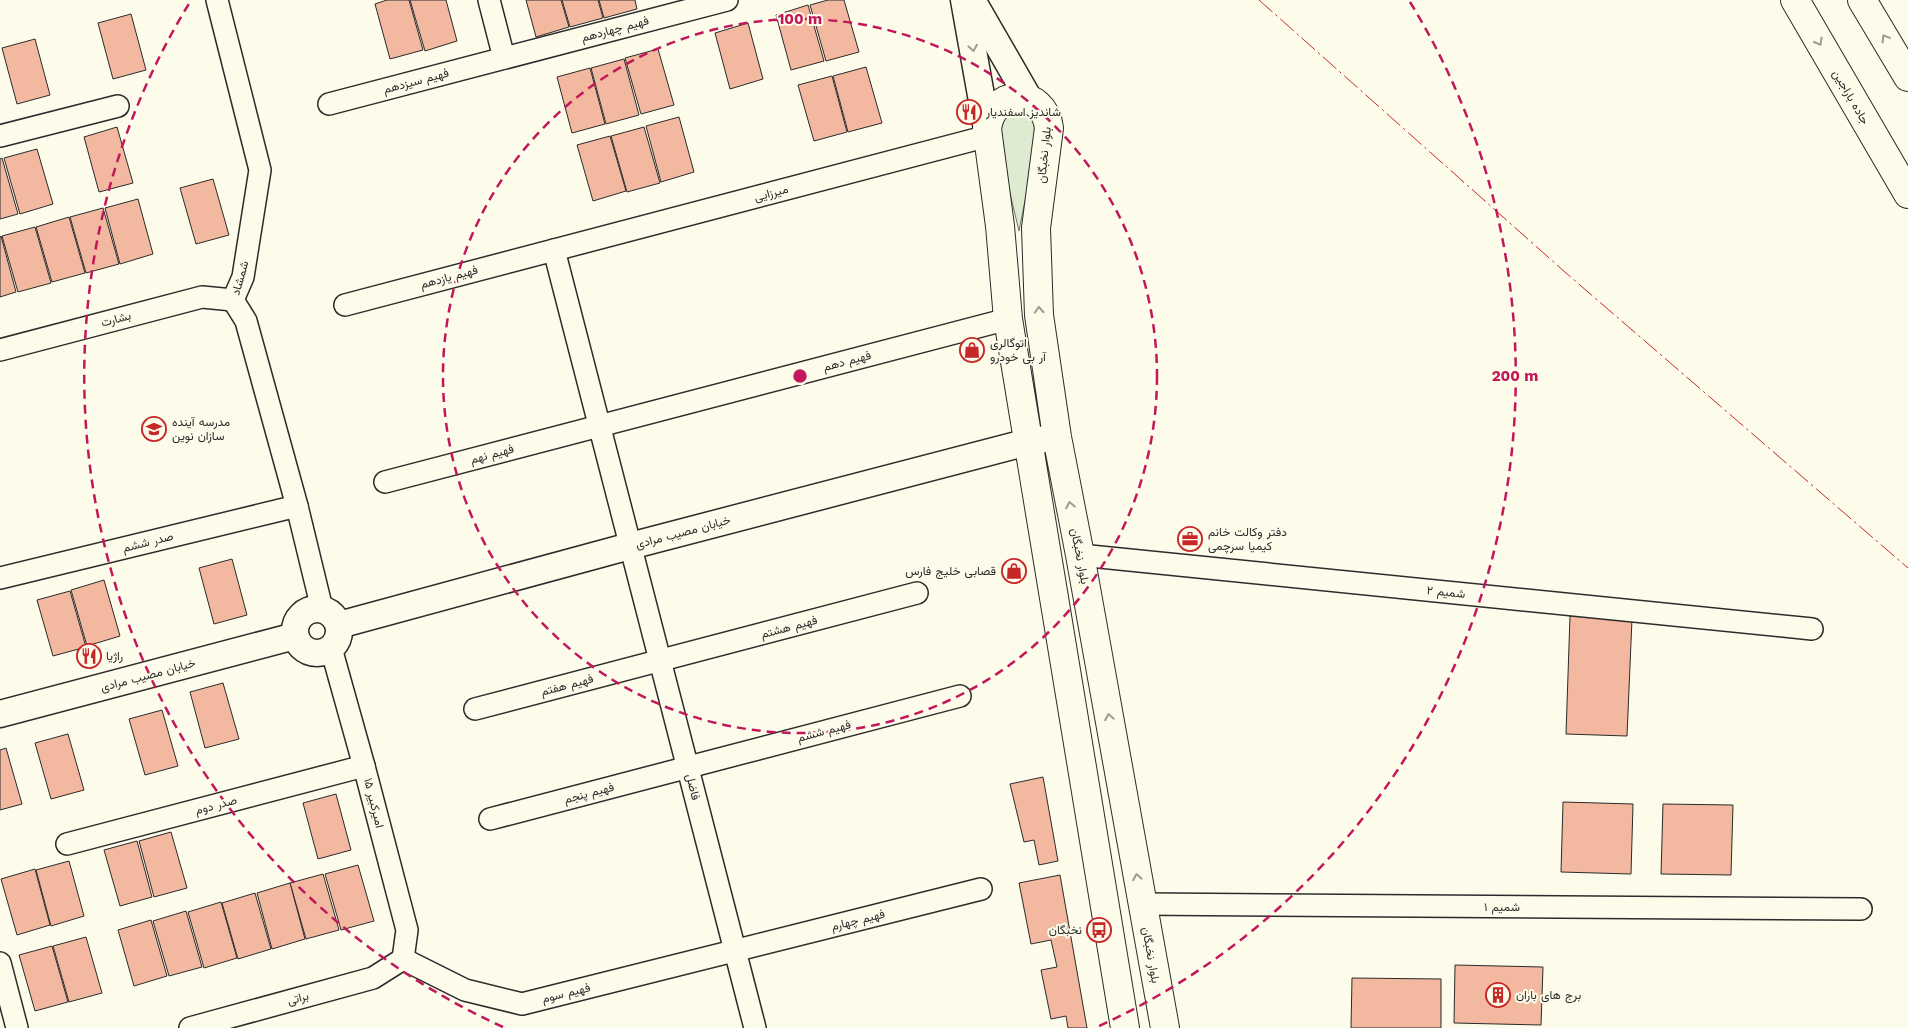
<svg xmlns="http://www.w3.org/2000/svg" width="1908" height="1028" viewBox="0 0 1908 1028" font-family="'Work Sans',Vazirmatn,sans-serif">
<rect width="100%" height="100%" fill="#fdfbea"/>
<!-- green -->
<polygon fill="#deebd1" stroke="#74746e" points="1014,109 1031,114 1039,130 1019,231 999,147 997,132 1005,114"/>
<!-- building -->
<g fill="#f2b8a0" stroke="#2b2b2b">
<polygon points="387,0 409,0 423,50 390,59 375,4"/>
<polygon points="410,0 446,0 457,41 425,51"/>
<polygon points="526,0 561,0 569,27 536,37"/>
<polygon points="562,0 598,0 603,18 570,27"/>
<polygon points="599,0 635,0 637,9 604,18"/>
<polygon points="828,0 844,0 859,52 826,61 810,5"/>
<polygon points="808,5 824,61 791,70 776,15"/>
<polygon points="131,14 146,70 113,79 98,23"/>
<polygon points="748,23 763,79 730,89 715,33"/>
<polygon points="35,39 50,95 17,104 2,48"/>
<polygon points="658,49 674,105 641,114 625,58"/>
<polygon points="624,59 639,115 606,124 591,68"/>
<polygon points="866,67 882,123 848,132 833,76"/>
<polygon points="590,68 605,124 572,133 557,77"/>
<polygon points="832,76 847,132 814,141 798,85"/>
<polygon points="679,117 694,172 661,182 646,126"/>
<polygon points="117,127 133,183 99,192 84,137"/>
<polygon points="644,127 660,183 627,192 611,136"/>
<polygon points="610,136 626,191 593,201 577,145"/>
<polygon points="37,149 53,204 20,214 4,158"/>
<polygon points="2,158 18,214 0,219 0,159"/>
<polygon points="213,179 229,235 196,244 180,188"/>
<polygon points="138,199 153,254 120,264 105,208"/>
<polygon points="103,208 119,264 86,273 70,217"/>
<polygon points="69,217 85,273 52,282 36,227"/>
<polygon points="35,227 51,283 18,292 2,236"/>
<polygon points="1,236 16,292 0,297 0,237"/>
<polygon points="232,559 247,615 214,624 199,568"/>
<polygon points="104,580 120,636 87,646 71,590"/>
<polygon points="70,591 86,647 53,656 37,600"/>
<polygon points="1570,616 1632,619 1627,736 1566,734"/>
<polygon points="223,683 239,739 205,748 190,692"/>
<polygon points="162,710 178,766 145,775 129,719"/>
<polygon points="68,734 84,790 51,799 35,743"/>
<polygon points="6,748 22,804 0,810 0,750"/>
<polygon points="1043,777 1058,861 1039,865 1034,840 1024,842 1010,784"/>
<polygon points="336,794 351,850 318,859 303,803"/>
<polygon points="1563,802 1633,804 1631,874 1561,872"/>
<polygon points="1663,804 1733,805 1731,875 1661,874"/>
<polygon points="171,832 187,888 154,897 139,841"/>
<polygon points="137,841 152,897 120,906 104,850"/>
<polygon points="69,861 84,916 51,926 36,870"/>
<polygon points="358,865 374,921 341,930 325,874"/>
<polygon points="35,869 50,925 17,935 1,879"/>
<polygon points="323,874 339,930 306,939 290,883"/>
<polygon points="1060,875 1087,1028 1068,1028 1066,1016 1051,1019 1041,970 1057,967 1051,940 1031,944 1019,883"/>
<polygon points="290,883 305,939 272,949 257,893"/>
<polygon points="255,893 271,949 238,959 222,903"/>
<polygon points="221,902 237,958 204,968 188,912"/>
<polygon points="186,911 202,967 169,976 153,921"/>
<polygon points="151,920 167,976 134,986 118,930"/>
<polygon points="86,937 102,993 69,1002 53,946"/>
<polygon points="52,946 68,1002 35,1011 19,955"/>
<polygon points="1455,965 1543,967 1541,1025 1454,1023"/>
<polygon points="1352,978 1441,979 1441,1028 1351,1028"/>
</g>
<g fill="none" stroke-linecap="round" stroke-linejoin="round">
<defs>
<g id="minor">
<polyline points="217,0 260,170 243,277 233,300 246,321 297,506 322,609"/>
<polyline points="489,0 504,58"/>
<polyline points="329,104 727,0"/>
<polyline points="0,136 118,106"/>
<polyline points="554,250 755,1028"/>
<polyline points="345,305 988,136"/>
<polyline points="0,350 202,297 233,300"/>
<polyline points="385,482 1008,319"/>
<polyline points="1080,555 1812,629"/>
<polyline points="0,578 297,506"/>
<polyline points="331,648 364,766 407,930 403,959"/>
<polyline points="475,709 917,593"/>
<polyline points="490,819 960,696"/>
<polyline points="67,844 364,766"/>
<polyline points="1142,904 1861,909"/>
<polyline points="403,959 465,990 522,1004 981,889"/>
<polyline points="0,963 17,1028"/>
<polyline points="190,1028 373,978 403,959"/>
</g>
<g id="tertiary">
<polyline points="964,0 987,129"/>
<polyline points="972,0 1029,99"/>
<circle cx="317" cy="631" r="22"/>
<polyline points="339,625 630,546 1028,442 1057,437"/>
<polyline points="0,714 295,636"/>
</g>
<g id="secondary">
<polyline points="1795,0 1908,194"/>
<polyline points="1862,0 1908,77"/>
<path d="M1125,1028L1008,319L1000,226L987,129C992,87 1044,87 1049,128L1036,228L1039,315L1057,437L1080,555L1165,1028"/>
</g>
</defs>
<!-- minor casing -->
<use href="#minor" stroke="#2b2b2b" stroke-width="24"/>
<!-- tertiary casing -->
<use href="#tertiary" stroke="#2b2b2b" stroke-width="29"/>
<!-- secondary casing -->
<use href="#secondary" stroke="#2b2b2b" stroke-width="30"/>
<!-- minor -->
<use href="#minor" stroke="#fdfbea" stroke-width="21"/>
<!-- tertiary -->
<use href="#tertiary" stroke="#fdfbea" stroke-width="26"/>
<!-- secondary -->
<use href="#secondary" stroke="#fdfbea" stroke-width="28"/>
<!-- power -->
<polyline stroke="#c62828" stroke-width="1" stroke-dasharray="18 4 2.5 4" stroke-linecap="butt" points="1259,0 1566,273 1908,568"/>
</g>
<!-- one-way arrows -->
<defs><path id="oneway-chevron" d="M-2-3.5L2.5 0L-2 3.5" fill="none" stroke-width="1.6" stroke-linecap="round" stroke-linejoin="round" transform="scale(1.25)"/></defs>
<g stroke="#9e9d94">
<use href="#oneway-chevron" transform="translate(1885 38) rotate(-121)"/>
<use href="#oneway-chevron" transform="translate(1819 42) rotate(60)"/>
<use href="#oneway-chevron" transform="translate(973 48) rotate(80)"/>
<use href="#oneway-chevron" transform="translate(1039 310) rotate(-93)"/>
<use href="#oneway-chevron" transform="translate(1070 505) rotate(-101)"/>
<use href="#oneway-chevron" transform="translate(1109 717) rotate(-100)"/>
<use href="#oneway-chevron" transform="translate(1137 877) rotate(-100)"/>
</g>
<!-- distance rings -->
<g fill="none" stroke="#c2185b" stroke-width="2.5" stroke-dasharray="9 6">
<circle cx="800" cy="376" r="357"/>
<path d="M503 1027A715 715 0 0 1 190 2M1410 2A715 715 0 0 1 1097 1027"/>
</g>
<!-- icons -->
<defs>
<symbol id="restaurant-ring" viewBox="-11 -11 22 22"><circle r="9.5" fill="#fdfbea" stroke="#c62828" stroke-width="1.5"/><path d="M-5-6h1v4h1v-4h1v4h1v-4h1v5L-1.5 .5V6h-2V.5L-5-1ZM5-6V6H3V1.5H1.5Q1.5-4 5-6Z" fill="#c62828"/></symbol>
<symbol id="shop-ring" viewBox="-11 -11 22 22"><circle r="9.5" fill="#fdfbea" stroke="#c62828" stroke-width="1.5"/><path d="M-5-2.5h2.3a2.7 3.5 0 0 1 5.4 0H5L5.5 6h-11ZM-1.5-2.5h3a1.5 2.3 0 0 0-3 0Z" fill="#c62828"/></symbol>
<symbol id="school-ring" viewBox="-11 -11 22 22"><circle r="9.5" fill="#fdfbea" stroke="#c62828" stroke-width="1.5"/><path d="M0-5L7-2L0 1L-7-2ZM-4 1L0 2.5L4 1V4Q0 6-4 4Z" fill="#c62828"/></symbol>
<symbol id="office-ring" viewBox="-11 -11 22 22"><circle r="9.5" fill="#fdfbea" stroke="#c62828" stroke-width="1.5"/><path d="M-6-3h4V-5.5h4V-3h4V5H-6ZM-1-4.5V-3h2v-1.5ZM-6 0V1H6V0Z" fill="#c62828"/></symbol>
<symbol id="bus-ring" viewBox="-11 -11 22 22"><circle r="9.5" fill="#fdfbea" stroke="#c62828" stroke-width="1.5"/><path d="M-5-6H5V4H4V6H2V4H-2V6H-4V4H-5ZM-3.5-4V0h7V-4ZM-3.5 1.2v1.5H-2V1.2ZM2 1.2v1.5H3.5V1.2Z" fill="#c62828"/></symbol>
<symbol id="building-ring" viewBox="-11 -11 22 22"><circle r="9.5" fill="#fdfbea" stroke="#c62828" stroke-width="1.5"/><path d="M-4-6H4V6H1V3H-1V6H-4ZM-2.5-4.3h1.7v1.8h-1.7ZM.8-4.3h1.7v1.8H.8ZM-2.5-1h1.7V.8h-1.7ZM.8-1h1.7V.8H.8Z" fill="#c62828"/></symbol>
</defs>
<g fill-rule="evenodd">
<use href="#restaurant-ring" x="955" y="98" width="28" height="28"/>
<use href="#shop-ring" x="958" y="336" width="28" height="28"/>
<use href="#school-ring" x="140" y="415" width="28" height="28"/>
<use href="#office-ring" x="1176" y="525" width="28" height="28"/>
<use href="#shop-ring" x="1000" y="557" width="28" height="28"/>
<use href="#restaurant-ring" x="75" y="642" width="28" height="28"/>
<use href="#bus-ring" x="1085" y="916" width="28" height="28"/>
<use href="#building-ring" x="1484" y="981" width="28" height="28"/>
</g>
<g text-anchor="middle" stroke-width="4" stroke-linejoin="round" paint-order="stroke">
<!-- street labels -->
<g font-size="12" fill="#2b2b2b" stroke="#fdfbea">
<text transform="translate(615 29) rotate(-15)" y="4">فهیم چهاردهم</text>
<text transform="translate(416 81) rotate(-15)" y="4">فهیم سیزدهم</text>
<text transform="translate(1851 97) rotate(60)" y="4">جاده باراجین</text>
<text transform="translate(1044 155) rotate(-84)" y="4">بلوار نخبگان</text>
<text transform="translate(771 193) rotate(-15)" y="4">میرزایی</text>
<text transform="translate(449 277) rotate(-15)" y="4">فهیم یازدهم</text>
<text transform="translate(240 278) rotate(-74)" y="4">شمشاد</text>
<text transform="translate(116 319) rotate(-15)" y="4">بشارت</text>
<text transform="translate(847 361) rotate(-15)" y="4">فهیم دهم</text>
<text transform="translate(492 454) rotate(-15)" y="4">فهیم نهم</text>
<text transform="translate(683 532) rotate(-15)" y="4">خیابان مصیب مرادی</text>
<text transform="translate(148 542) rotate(-14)" y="4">صدر ششم</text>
<text transform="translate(1080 556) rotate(79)" y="4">بلوار نخبگان</text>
<text transform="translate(1446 592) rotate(6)" y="4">شمیم ۲</text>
<text transform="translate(789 627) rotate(-15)" y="4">فهیم هشتم</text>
<text transform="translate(148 675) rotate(-15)" y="4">خیابان مصیب مرادی</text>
<text transform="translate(567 685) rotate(-15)" y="4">فهیم هفتم</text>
<text transform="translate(824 731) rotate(-15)" y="4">فهیم ششم</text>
<text transform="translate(693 787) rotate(76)" y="4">فاضل</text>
<text transform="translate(589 793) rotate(-15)" y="4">فهیم پنجم</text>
<text transform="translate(374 803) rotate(76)" y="4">امیرکبیر ۱۵</text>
<text transform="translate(216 805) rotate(-15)" y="4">صدر دوم</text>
<text x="1502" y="911">شمیم ۱</text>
<text transform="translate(858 920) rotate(-14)" y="4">فهیم چهارم</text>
<text transform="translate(1151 955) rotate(80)" y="4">بلوار نخبگان</text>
<text transform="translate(566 993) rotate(-14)" y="4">فهیم سوم</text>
<text transform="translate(298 998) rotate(-15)" y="4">براتی</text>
</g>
<!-- poi labels -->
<g font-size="12" fill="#2b2b2b" stroke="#fdfbea" text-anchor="start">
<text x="986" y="116">شاندیز اسفندیار</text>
<text x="990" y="347">اتوگالری<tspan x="990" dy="14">آر بی خودرو</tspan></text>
<text x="172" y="426">مدرسه آینده<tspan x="172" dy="14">سازان نوین</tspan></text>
<text x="1208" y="536">دفتر وکالت خانم<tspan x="1208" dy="14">کیمیا سرچمی</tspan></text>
<text x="996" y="575" text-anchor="end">قصابی خلیج فارس</text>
<text x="106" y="660">راژیا</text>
<text x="1082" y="934" text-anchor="end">نخبگان</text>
<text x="1516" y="999">برج های باران</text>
</g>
</g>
<circle cx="800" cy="376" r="8" fill="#c2185b" stroke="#fdfbea" stroke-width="2.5"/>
<g font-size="15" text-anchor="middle" font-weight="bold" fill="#c2185b" stroke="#fdfbea" stroke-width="4" stroke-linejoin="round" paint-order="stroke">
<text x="800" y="24">100 m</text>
<text x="1515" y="381">200 m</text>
</g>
</svg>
